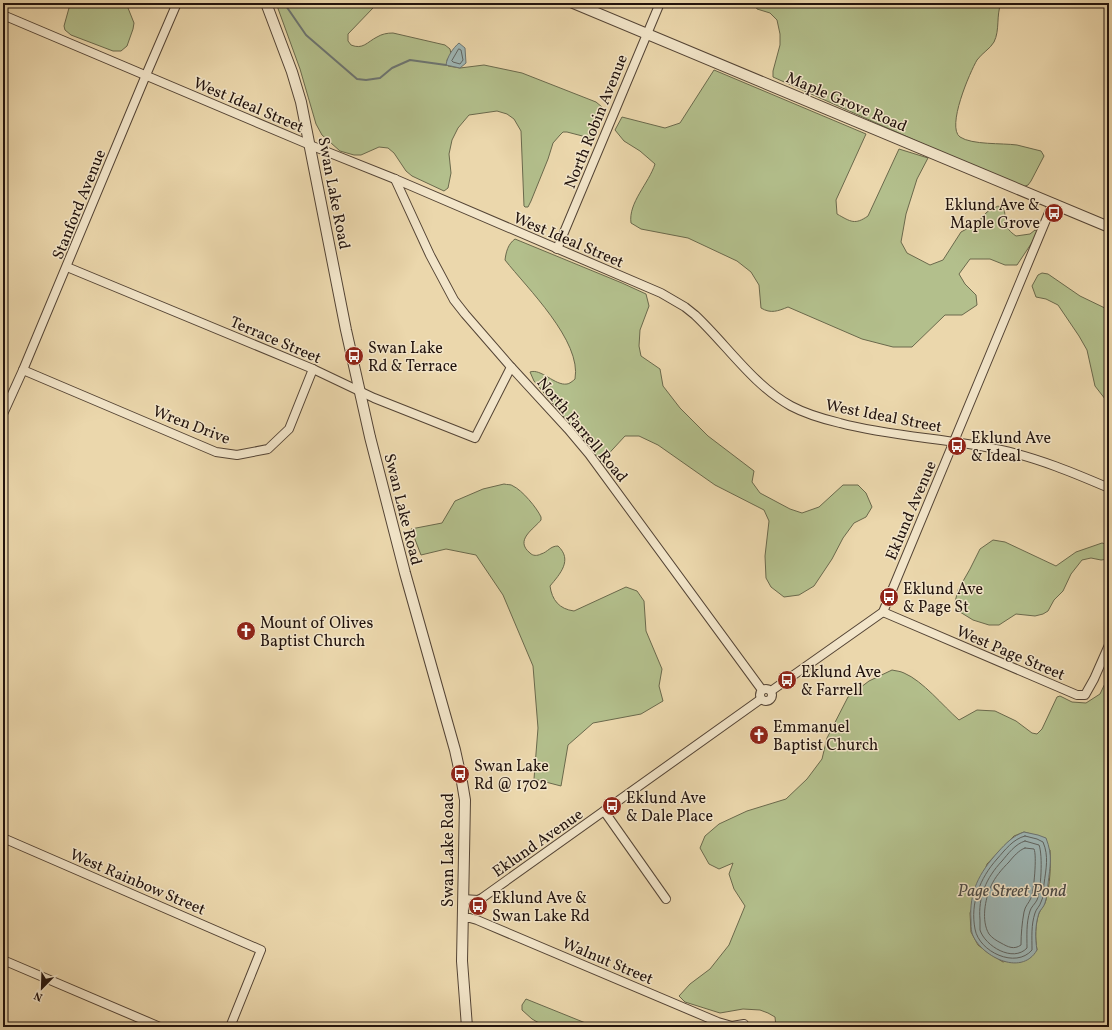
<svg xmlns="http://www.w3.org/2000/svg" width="1112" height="1030" viewBox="0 0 1112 1030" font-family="Vollkorn,serif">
<rect width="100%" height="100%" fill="#ebd7ac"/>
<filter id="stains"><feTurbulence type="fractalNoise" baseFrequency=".005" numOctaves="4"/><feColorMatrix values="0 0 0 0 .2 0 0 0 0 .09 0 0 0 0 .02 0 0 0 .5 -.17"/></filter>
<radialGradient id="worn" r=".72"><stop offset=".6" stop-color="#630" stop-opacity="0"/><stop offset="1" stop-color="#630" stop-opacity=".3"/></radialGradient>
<!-- green -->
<g fill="#b3bf8c" stroke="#6a694c" fill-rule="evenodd">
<polygon points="69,3 129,3 128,8 134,23 133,29 127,46 121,51 113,51 71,35 65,30 64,26 69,8"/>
<path d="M276,3H373V8L348,34V41L351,45C363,50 367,42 377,37C382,34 387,33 393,33L445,45L450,49L451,54L447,60L448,66L460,68L484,65L522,73L596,102L602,107L603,112L594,139L567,132H563L560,135L553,143L548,159L531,201L528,207H525L524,206L521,131L514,119L507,114L497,111L469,115L458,128L452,140L449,154L451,173L448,188L444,191L412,176L406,171L394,153L388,148L379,147L361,155H354L340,151L322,135L316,124L300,69Z"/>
<path d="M754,3H1001C996,16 1000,30 994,42C990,49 982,53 977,60C970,72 946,127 960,137C972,145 1002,143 1017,145C1025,147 1033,149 1041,151L1044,156L1031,181L1028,185L1023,187L948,155L773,77V71L780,45V34L777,20L770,13L757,9Z"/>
<path d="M714,70L866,134L836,200L837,214C851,222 855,225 868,216L899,149L928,158L917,179L906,214L901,242L907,253L930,265L943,260L961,232L976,224L987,212L998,206L1004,209C1007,223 1003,227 1016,236L1030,234L1035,230L1038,232L1031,244L1017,265H1005L990,259H970L959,274L965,284L976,295L977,305L962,315H945L912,347H893L862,339L788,307C778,311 771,314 761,308L759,285L751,272L737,261L688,238L641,229L631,223C628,203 649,183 655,164L640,151L624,141L615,130L622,117L665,128L680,123Z"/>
<path d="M515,239L622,283L646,294L649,306L640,330L639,346L641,356L660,369L663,386L680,408L708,436L754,471L752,482L760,493L790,509L802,513L819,507L843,485H858L866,493L872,507L866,517L854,523L843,538L832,559L814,586L799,595L784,597L771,587L766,578L765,556L769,521L764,510L715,485L658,445L639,436H625L601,462L534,381L530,372C541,368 555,386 567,384C569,384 573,381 575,379C582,341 527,288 505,260C506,252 508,244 515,239Z"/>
<polygon points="1042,273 1048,274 1080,296 1109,310 1109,404 1095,386 1087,350 1079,336 1058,305 1046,299 1036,297 1032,286 1038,275"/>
<path d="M504,484C507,485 511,484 513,486C522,490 537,508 541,517V520C534,529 514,540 530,553C533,556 537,556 541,554C548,552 550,546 558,546C573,560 560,574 550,586C552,600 559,609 574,611L626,587L637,591L644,601L646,631L662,669L659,686L663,701L641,714L593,723L568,745L561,786L534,779L538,728L533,666L503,595L476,555L446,549L421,555L411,529L442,523L455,501L483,489Z"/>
<polygon points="993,540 1005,542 1056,566 1076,552 1102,543 1109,545 1109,559 1101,560 1091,558 1082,560 1071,574 1063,591 1054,600 1048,611 1043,614 1035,616 1016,614 999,625 989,625 973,620 960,612 955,602 958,590 970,569 980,549"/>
<path d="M892,670C896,671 900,671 904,673C923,681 943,706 959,720L977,710L995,711L1016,721L1032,733L1037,734L1042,729L1057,697L1060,696L1072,702L1086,703L1100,694L1109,675V1027H776L775,1017L768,1013L760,1010L743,1009L720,1013L685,1002L679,996L690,984L710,969L729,945L745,906L734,889L729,874L733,863L719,869L709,864L700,848L705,836L719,824L747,811L786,799L807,779L822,759L827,738L848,697L869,681ZM1024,832L1031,834L1050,850C1051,866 1050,884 1046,900C1045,905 1041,908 1039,913C1035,925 1035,938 1037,950L1003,962L987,952L978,945L971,932L970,913L987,864L1014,836Z"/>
<polygon points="526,999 588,1024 596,1027 546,1027 532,1019 522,1010 522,1005"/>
</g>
<!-- water -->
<g fill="#9eb7b6" stroke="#6c7572">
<path d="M459,43L465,48L466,63L460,68L446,65C447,57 453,48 459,43Z"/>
<path d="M1024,832L1038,835L1046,838C1053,856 1050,866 1048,884C1047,890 1047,897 1045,903C1044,907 1040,910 1039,913C1035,925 1035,938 1037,950C1021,978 979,955 972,933C971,929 971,924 971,920C969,892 979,873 998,852C1006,843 1013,836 1024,832Z"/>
</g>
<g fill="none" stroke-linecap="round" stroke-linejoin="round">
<!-- shore -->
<g stroke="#606562" stroke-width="1">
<polygon points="459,49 461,50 463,60 460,64 453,62 452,61"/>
<path d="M1025,836L1037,839L1043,842C1049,856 1046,869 1044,884C1043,890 1044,897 1041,902C1040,906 1036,909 1035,913C1031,925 1032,937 1032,950C1016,969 979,952 975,929C970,903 980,878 997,859C1005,850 1013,839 1025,836Z"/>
<path d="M1025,841L1039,845C1043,855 1041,891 1037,900C1035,904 1031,907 1030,911C1026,923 1027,936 1027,948C1013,963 985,946 980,930C980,927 980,923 980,920C978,897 986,878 1002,861C1008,854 1015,844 1025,841Z"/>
<path d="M1025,848L1034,849C1037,855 1034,891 1031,898C1029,903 1025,906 1024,912C1022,923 1021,934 1021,945C1014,950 1008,947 1001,943C997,941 992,938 989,934C981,921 985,899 991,886C995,877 1002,869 1009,862C1013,857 1019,850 1025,848Z"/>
</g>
<!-- stream -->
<polyline stroke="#6c7572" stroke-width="2" points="284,3 306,35 357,79 366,80 380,78 392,68 410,60 446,65"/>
<defs>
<g id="minor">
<path d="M3,15L310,145L395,179L661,293L685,307L695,315C726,344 753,385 791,406C806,414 823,419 840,423C892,437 947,438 1001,450C1038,458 1074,473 1109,488"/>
<polyline points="395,179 430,255 454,300 465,314 511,367 568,429 589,454 762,690"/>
<polyline points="557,249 660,3"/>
<polyline points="67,267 313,369 374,398 475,438 511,367"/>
<polyline points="23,370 216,452 237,455 268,449 289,429 313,369"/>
<polyline points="3,414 23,370 146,75 177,3"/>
<polyline points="883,612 1077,695 1085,695 1094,679 1109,645"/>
<circle cx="766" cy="695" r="6"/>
<polyline points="771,691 883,612 1053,203"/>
<polyline points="604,811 666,899"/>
<polyline points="3,838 261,950 230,1027"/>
<polyline points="463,899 478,900 482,898 761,699"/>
<polyline points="462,918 470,918 477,920 718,1022 732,1026 744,1024"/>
<polyline points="3,960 160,1027"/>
</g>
<g id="tertiary">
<polyline points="266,3 292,72 301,102 346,330 370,437 405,573 455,750 462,782 465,800 462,961 467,1027"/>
<polyline points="573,3 1109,227"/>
</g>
</defs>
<!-- minor casing -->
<use href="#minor" stroke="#544435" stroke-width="10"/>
<!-- tertiary casing -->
<use href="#tertiary" stroke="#544435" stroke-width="12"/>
<!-- minor -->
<use href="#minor" stroke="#f2e5c9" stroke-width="8"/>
<!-- tertiary -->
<use href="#tertiary" stroke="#f2e5c9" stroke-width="10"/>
</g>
<!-- icons -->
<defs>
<symbol id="bus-disc" viewBox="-11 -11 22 22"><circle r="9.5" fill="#8f2418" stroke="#f2e5c9"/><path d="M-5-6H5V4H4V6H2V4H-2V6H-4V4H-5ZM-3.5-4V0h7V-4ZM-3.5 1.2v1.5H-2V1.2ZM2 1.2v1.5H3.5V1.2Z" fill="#fff"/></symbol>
<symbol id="church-disc" viewBox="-11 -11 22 22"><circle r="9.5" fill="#8f2418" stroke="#f2e5c9"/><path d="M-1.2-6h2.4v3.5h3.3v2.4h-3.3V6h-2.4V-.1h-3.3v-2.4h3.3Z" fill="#fff"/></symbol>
</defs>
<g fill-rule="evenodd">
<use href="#bus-disc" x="1043" y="202" width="22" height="22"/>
<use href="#bus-disc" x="343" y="345" width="22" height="22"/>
<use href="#bus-disc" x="946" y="435" width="22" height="22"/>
<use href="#bus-disc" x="878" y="586" width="22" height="22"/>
<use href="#church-disc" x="235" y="620" width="22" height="22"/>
<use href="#bus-disc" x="776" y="669" width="22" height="22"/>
<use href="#church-disc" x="748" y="724" width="22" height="22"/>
<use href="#bus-disc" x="449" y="763" width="22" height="22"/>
<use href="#bus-disc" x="601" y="795" width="22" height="22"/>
<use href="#bus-disc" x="467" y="895" width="22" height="22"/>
</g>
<g text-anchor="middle" stroke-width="3" stroke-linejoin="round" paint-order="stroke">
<!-- street labels -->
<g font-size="16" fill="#22130d" stroke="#f2e5c9">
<text transform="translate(847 101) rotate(23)" y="6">Maple Grove Road</text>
<text transform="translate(249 104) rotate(23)" y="6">West Ideal Street</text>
<text transform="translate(595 121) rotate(-68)" y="6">North Robin Avenue</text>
<text transform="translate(335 193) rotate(79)" y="6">Swan Lake Road</text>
<text transform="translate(78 204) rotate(-68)" y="6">Stanford Avenue</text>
<text transform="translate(569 239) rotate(23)" y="6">West Ideal Street</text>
<text transform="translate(276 339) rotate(23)" y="6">Terrace Street</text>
<text transform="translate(884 415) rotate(11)" y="6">West Ideal Street</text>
<text transform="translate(192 424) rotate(21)" y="6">Wren Drive</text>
<text transform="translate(583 429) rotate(50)" y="6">North Farrell Road</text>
<text transform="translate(404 509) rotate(76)" y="6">Swan Lake Road</text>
<text transform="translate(910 510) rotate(-67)" y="6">Eklund Avenue</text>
<text transform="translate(1011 652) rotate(23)" y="6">West Page Street</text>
<text transform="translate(537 842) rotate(-35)" y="6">Eklund Avenue</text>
<text transform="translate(447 850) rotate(-90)" y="6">Swan Lake Road</text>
<text transform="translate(138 881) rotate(23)" y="6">West Rainbow Street</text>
<text transform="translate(608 960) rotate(23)" y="6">Walnut Street</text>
</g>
<!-- poi labels -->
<g font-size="16" fill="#22130d" stroke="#f2e5c9" text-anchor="start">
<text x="1040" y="210" text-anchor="end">Eklund Ave &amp;<tspan x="1040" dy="18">Maple Grove</tspan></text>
<text x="368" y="353">Swan Lake<tspan x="368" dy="18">Rd &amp; Terrace</tspan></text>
<text x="971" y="443">Eklund Ave<tspan x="971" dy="18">&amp; Ideal</tspan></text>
<text x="903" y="594">Eklund Ave<tspan x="903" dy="18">&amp; Page St</tspan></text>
<text x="260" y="628">Mount of Olives<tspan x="260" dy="18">Baptist Church</tspan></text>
<text x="801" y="677">Eklund Ave<tspan x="801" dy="18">&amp; Farrell</tspan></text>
<text x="773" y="732">Emmanuel<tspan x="773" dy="18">Baptist Church</tspan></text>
<text x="474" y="771">Swan Lake<tspan x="474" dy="18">Rd @ 1702</tspan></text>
<text x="626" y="803">Eklund Ave<tspan x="626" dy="18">&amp; Dale Place</tspan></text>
<text x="492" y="903">Eklund Ave &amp;<tspan x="492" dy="18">Swan Lake Rd</tspan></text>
</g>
<!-- water labels -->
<g font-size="17" font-style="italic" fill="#4d4c48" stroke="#f2e5c9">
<text x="1012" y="896">Page Street Pond</text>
</g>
</g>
<!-- margin -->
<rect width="1112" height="1030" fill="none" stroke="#ebd7ac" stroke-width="16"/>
<rect x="4" y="4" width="1104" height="1022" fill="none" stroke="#22130d" stroke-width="2"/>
<rect x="8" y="8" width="1096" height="1014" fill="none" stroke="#22130d"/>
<!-- north arrow -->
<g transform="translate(42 988) rotate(203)" stroke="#f2e5c9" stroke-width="3" paint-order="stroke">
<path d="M0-3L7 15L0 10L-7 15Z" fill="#22130d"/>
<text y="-6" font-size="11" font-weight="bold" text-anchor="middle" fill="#22130d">N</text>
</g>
<rect width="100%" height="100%" filter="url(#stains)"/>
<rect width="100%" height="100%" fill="url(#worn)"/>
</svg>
